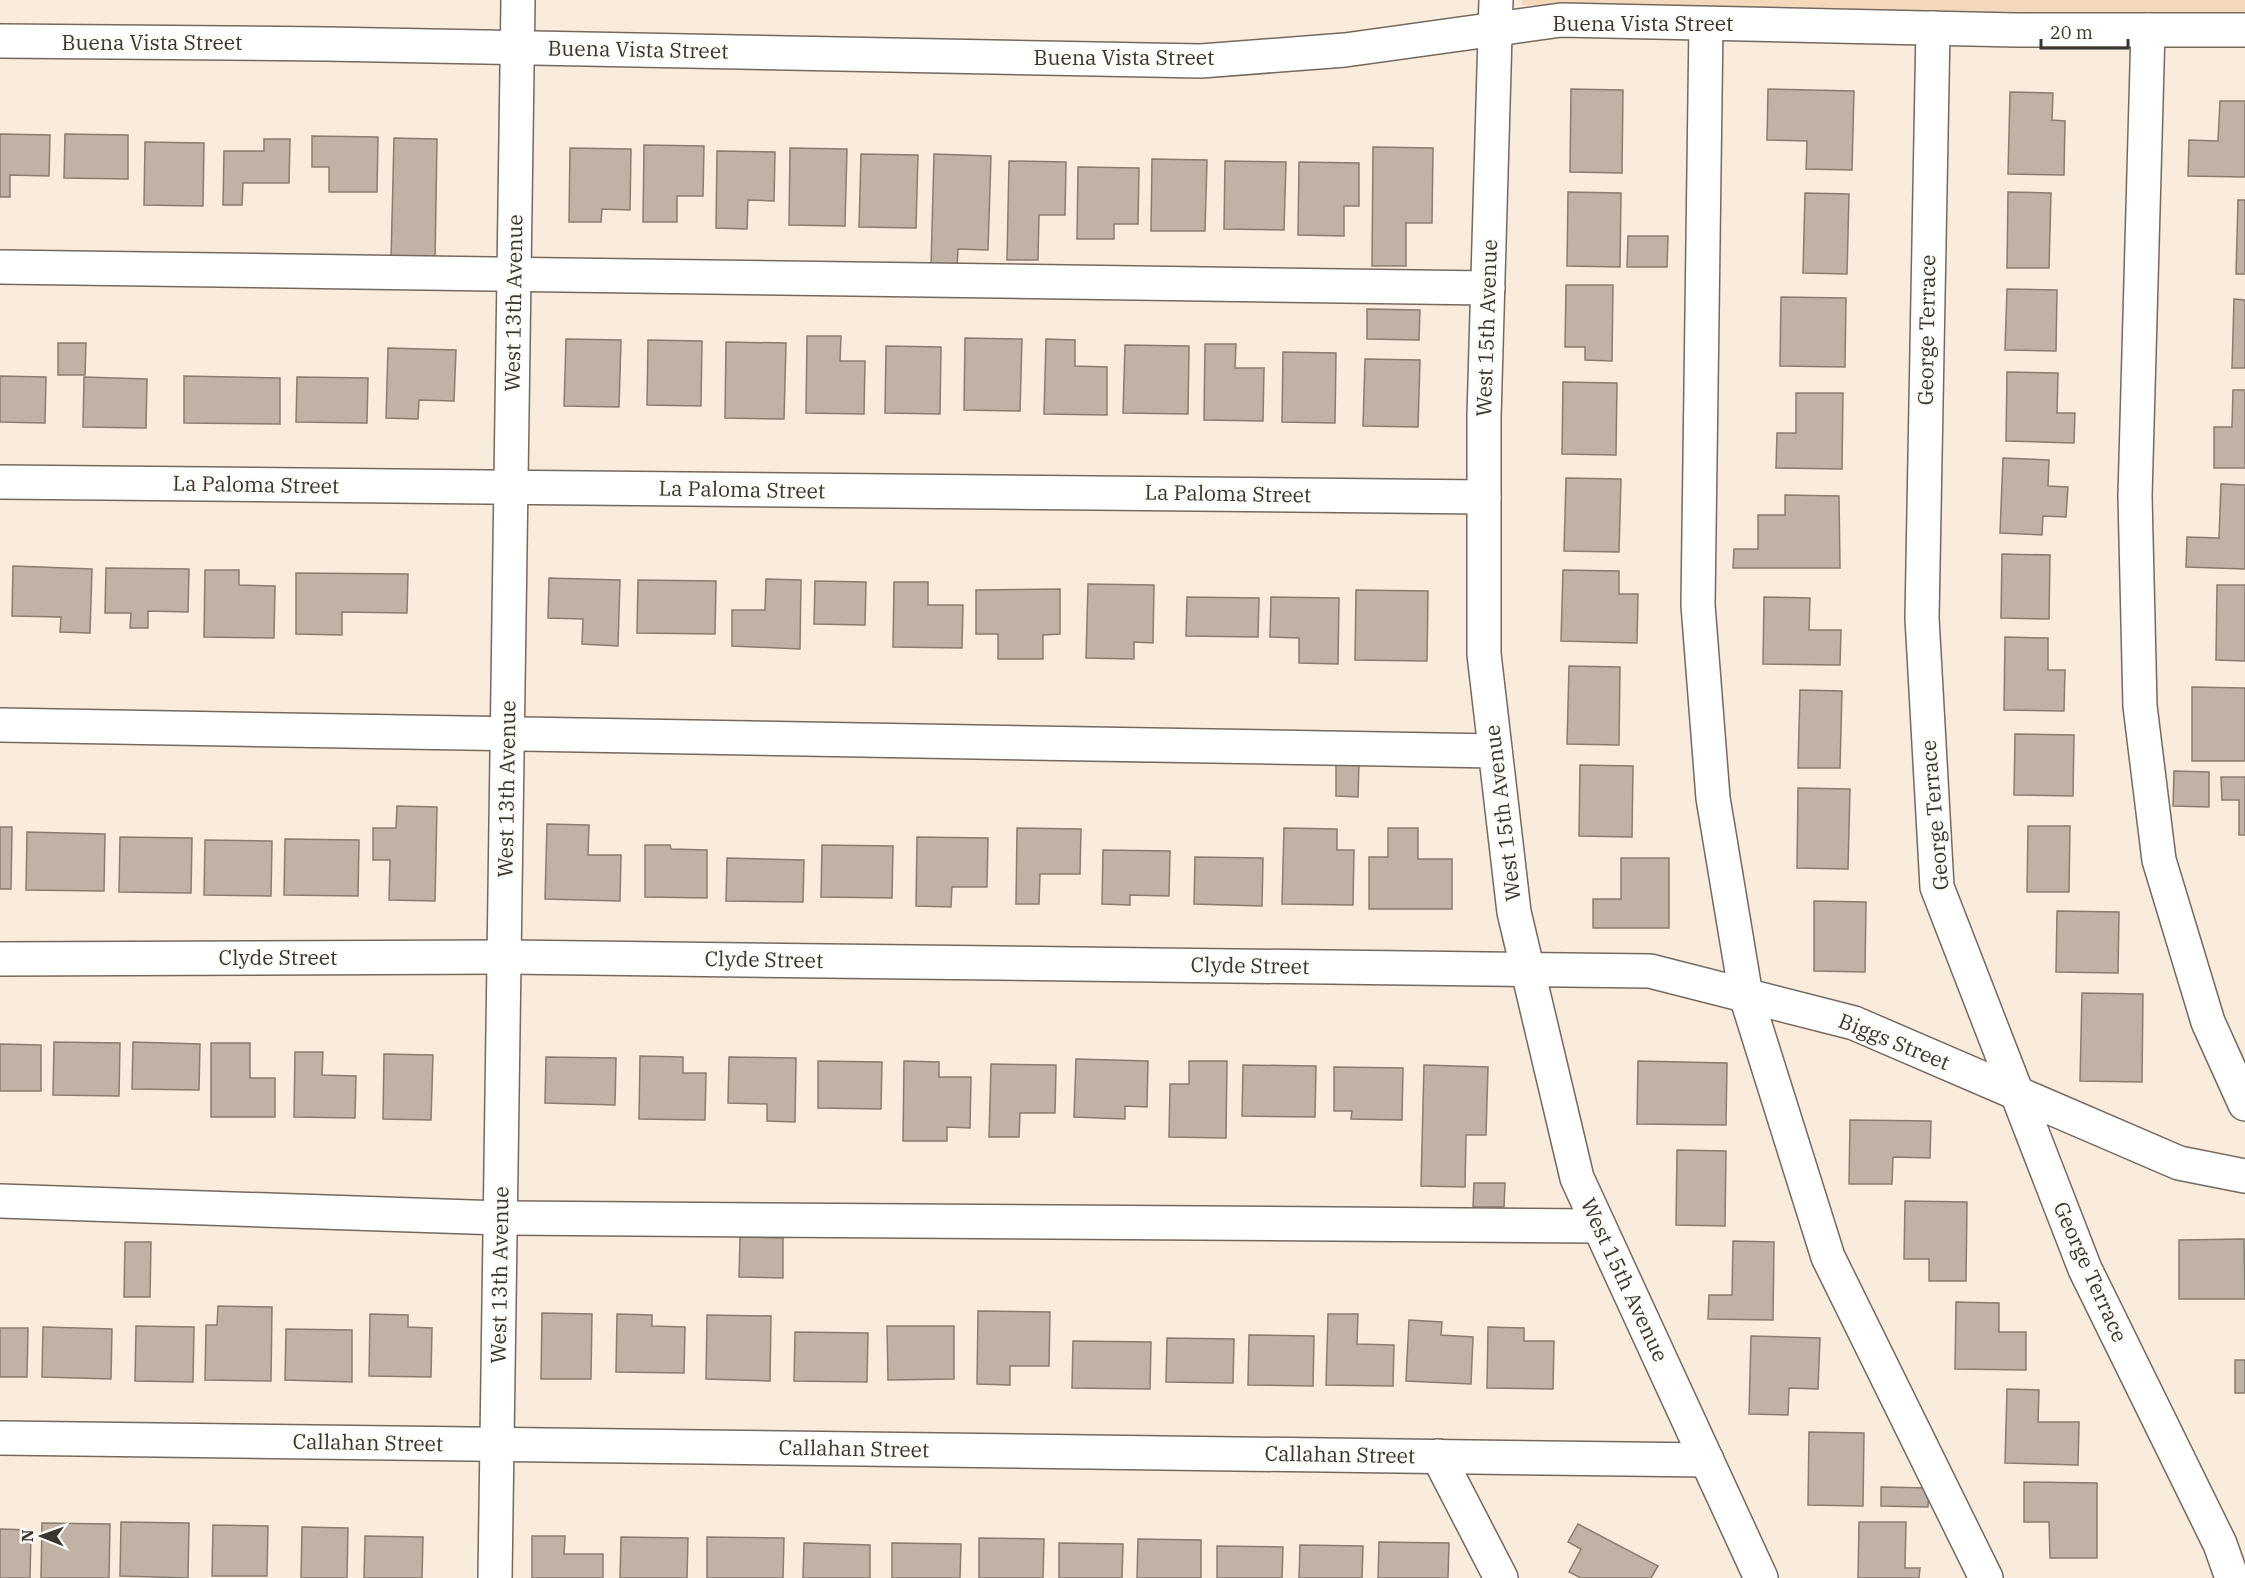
<svg xmlns="http://www.w3.org/2000/svg" width="2245" height="1578" viewBox="0 0 2245 1578" font-family="'IBM Plex Serif',serif">
<rect width="100%" height="100%" fill="#f9ecdd"/>
<!-- green -->
<polygon fill="#f3d8bb" points="1522,0 2245,0 2245,15 1522,5"/>
<!-- building -->
<g fill="#c0b3a6" stroke="#897d70" stroke-width="1.5">
<polygon points="1571,89 1623,90 1622,173 1570,172"/>
<polygon points="1768,89 1854,91 1852,170 1806,169 1807,141 1767,140"/>
<polygon points="2010,92 2053,93 2052,120 2065,121 2064,175 2008,174"/>
<polygon points="2220,101 2245,101 2245,177 2188,176 2189,140 2218,141"/>
<polygon points="0,134 50,135 49,176 10,175 10,197 0,197"/>
<polygon points="65,134 128,135 128,179 64,178"/>
<polygon points="312,136 378,137 377,192 329,192 329,167 312,167"/>
<polygon points="394,138 437,139 435,262 391,261"/>
<polygon points="264,139 290,139 289,183 243,183 242,205 223,205 224,151 264,151"/>
<polygon points="145,142 204,143 203,206 144,205"/>
<polygon points="644,145 704,146 703,196 677,196 677,222 643,222"/>
<polygon points="1373,147 1433,148 1432,223 1406,223 1406,266 1372,266"/>
<polygon points="570,148 631,149 630,210 602,209 601,222 569,222"/>
<polygon points="790,148 847,149 845,226 789,225"/>
<polygon points="717,151 775,152 774,201 748,200 747,229 716,228"/>
<polygon points="861,154 918,155 916,228 859,227"/>
<polygon points="934,154 991,156 988,250 958,249 957,268 931,267"/>
<polygon points="1152,159 1207,160 1205,231 1151,231"/>
<polygon points="1009,161 1066,162 1065,215 1039,215 1038,260 1007,260"/>
<polygon points="1225,161 1286,162 1284,230 1224,229"/>
<polygon points="1299,162 1359,163 1359,206 1344,206 1344,236 1298,235"/>
<polygon points="1078,167 1139,168 1138,224 1114,224 1114,239 1077,239"/>
<polygon points="1568,192 1621,193 1620,267 1567,266"/>
<polygon points="2008,192 2051,193 2049,268 2007,268"/>
<polygon points="1805,193 1849,194 1847,274 1803,273"/>
<polygon points="2238,200 2245,200 2245,274 2236,274"/>
<polygon points="1628,236 1668,236 1667,267 1627,267"/>
<polygon points="1566,285 1613,285 1612,361 1585,360 1585,347 1565,347"/>
<polygon points="2007,289 2057,290 2056,351 2005,350"/>
<polygon points="1781,297 1846,298 1845,367 1780,366"/>
<polygon points="2234,299 2245,300 2245,368 2232,368"/>
<polygon points="1367,309 1420,310 1419,340 1367,339"/>
<polygon points="807,336 841,336 840,361 865,361 864,414 806,413"/>
<polygon points="965,338 1022,339 1020,411 964,410"/>
<polygon points="566,339 621,340 619,407 564,406"/>
<polygon points="1046,339 1075,340 1075,366 1107,367 1107,415 1044,414"/>
<polygon points="648,340 702,341 701,406 647,405"/>
<polygon points="726,342 786,343 784,419 725,418"/>
<polygon points="58,343 86,343 85,375 58,375"/>
<polygon points="1205,344 1236,344 1235,368 1264,368 1263,421 1204,420"/>
<polygon points="1125,345 1189,346 1188,414 1123,413"/>
<polygon points="886,346 941,347 940,414 885,413"/>
<polygon points="388,348 456,350 454,401 419,400 418,419 386,418"/>
<polygon points="1283,352 1336,353 1335,423 1282,422"/>
<polygon points="1365,359 1420,360 1418,427 1363,426"/>
<polygon points="2007,372 2058,373 2057,413 2075,413 2074,443 2006,441"/>
<polygon points="0,376 46,377 45,423 0,422"/>
<polygon points="184,376 280,378 280,424 184,423"/>
<polygon points="84,377 147,379 146,428 83,427"/>
<polygon points="297,377 368,378 367,423 296,422"/>
<polygon points="1563,382 1617,383 1616,455 1562,454"/>
<polygon points="2233,390 2245,390 2245,468 2214,468 2214,427 2232,427"/>
<polygon points="1796,393 1843,393 1842,469 1776,468 1777,433 1796,433"/>
<polygon points="2003,458 2049,460 2048,486 2068,487 2066,517 2043,516 2042,535 2000,533"/>
<polygon points="1566,478 1621,479 1619,552 1564,551"/>
<polygon points="2221,484 2245,485 2245,569 2186,567 2187,537 2219,538"/>
<polygon points="1785,495 1839,496 1840,568 1733,568 1734,549 1758,549 1758,515 1785,515"/>
<polygon points="2002,554 2050,555 2049,619 2001,618"/>
<polygon points="13,566 92,569 90,633 60,632 61,617 12,616"/>
<polygon points="106,568 189,569 188,612 148,611 148,628 130,628 131,613 105,613"/>
<polygon points="205,570 239,570 239,585 275,586 274,638 204,637"/>
<polygon points="1563,570 1619,571 1619,594 1638,594 1637,643 1561,641"/>
<polygon points="296,573 408,574 407,613 342,612 342,635 296,634"/>
<polygon points="549,578 620,580 618,646 582,644 583,619 548,618"/>
<polygon points="766,579 801,580 800,649 732,646 732,610 765,610"/>
<polygon points="638,580 716,581 715,634 637,633"/>
<polygon points="815,581 866,582 865,625 814,624"/>
<polygon points="894,582 928,582 928,605 963,605 962,648 893,647"/>
<polygon points="1088,584 1154,585 1153,643 1134,642 1134,659 1086,658"/>
<polygon points="2217,585 2245,585 2245,661 2216,660"/>
<polygon points="1060,589 1060,634 1043,635 1043,659 998,659 998,634 976,634 976,590"/>
<polygon points="1356,590 1428,591 1427,661 1355,660"/>
<polygon points="1187,597 1259,598 1258,637 1186,636"/>
<polygon points="1271,597 1339,598 1338,664 1299,663 1299,638 1270,637"/>
<polygon points="1764,597 1810,598 1809,630 1841,630 1840,665 1763,664"/>
<polygon points="2005,637 2048,638 2048,670 2065,670 2064,711 2004,710"/>
<polygon points="1569,666 1620,667 1619,745 1567,744"/>
<polygon points="2192,687 2245,688 2245,761 2192,761"/>
<polygon points="1800,690 1842,691 1840,768 1798,768"/>
<polygon points="2015,734 2074,735 2073,796 2014,795"/>
<polygon points="1336,762 1359,762 1358,797 1336,796"/>
<polygon points="1580,765 1633,766 1632,837 1579,836"/>
<polygon points="2174,771 2209,772 2209,807 2173,806"/>
<polygon points="2221,777 2245,777 2245,835 2239,835 2239,800 2222,800"/>
<polygon points="1798,788 1850,789 1848,869 1797,868"/>
<polygon points="397,806 437,807 435,901 389,900 390,860 373,860 373,828 396,828"/>
<polygon points="547,824 589,825 588,855 621,855 620,901 545,899"/>
<polygon points="2028,826 2070,826 2069,892 2027,892"/>
<polygon points="0,827 12,827 11,889 0,889"/>
<polygon points="1017,828 1081,829 1080,874 1040,874 1039,904 1016,904"/>
<polygon points="1284,828 1337,829 1337,850 1354,850 1353,905 1282,904"/>
<polygon points="1388,828 1418,828 1418,859 1452,859 1452,909 1369,909 1369,857 1388,857"/>
<polygon points="27,832 105,834 104,891 26,890"/>
<polygon points="120,837 192,838 191,893 119,892"/>
<polygon points="917,837 988,838 987,887 952,887 951,907 916,906"/>
<polygon points="285,839 359,840 358,896 284,895"/>
<polygon points="205,840 272,841 271,896 204,895"/>
<polygon points="645,845 670,845 671,849 707,850 707,898 645,897"/>
<polygon points="822,845 893,846 892,898 821,897"/>
<polygon points="1103,850 1170,851 1169,896 1130,895 1130,905 1102,904"/>
<polygon points="1195,857 1263,858 1262,906 1194,904"/>
<polygon points="727,858 804,860 803,902 726,901"/>
<polygon points="1621,858 1669,858 1669,928 1593,928 1593,899 1621,899"/>
<polygon points="1814,901 1866,902 1865,972 1814,971"/>
<polygon points="2057,911 2119,912 2118,973 2056,972"/>
<polygon points="2082,993 2143,994 2142,1082 2080,1081"/>
<polygon points="54,1042 120,1043 119,1096 53,1095"/>
<polygon points="133,1042 200,1044 199,1090 132,1089"/>
<polygon points="211,1043 250,1043 250,1078 275,1078 275,1117 211,1117"/>
<polygon points="0,1044 41,1045 41,1091 0,1091"/>
<polygon points="295,1052 323,1052 322,1075 356,1076 355,1118 294,1117"/>
<polygon points="384,1054 433,1055 431,1120 383,1119"/>
<polygon points="640,1056 683,1057 683,1073 706,1073 705,1120 639,1119"/>
<polygon points="546,1057 616,1058 615,1105 545,1103"/>
<polygon points="729,1057 796,1058 795,1122 767,1121 767,1104 728,1103"/>
<polygon points="1076,1059 1148,1061 1147,1107 1125,1106 1125,1119 1074,1117"/>
<polygon points="818,1061 882,1062 881,1109 818,1108"/>
<polygon points="904,1061 939,1062 939,1077 971,1077 970,1128 947,1127 947,1141 903,1141"/>
<polygon points="1189,1061 1227,1061 1226,1138 1169,1137 1170,1084 1189,1084"/>
<polygon points="1638,1061 1727,1063 1726,1125 1637,1124"/>
<polygon points="991,1064 1056,1065 1055,1113 1020,1113 1019,1137 989,1137"/>
<polygon points="1243,1065 1316,1066 1315,1117 1242,1116"/>
<polygon points="1424,1065 1488,1067 1486,1135 1466,1135 1465,1187 1421,1186"/>
<polygon points="1334,1067 1403,1068 1402,1120 1351,1119 1352,1111 1334,1111"/>
<polygon points="1850,1120 1931,1121 1930,1158 1893,1157 1892,1184 1849,1184"/>
<polygon points="1677,1150 1726,1151 1725,1226 1676,1225"/>
<polygon points="1474,1183 1505,1183 1504,1207 1473,1207"/>
<polygon points="1905,1201 1967,1202 1966,1281 1929,1281 1929,1259 1904,1259"/>
<polygon points="740,1237 783,1238 783,1278 739,1277"/>
<polygon points="2244,1239 2245,1299 2179,1299 2179,1240"/>
<polygon points="1733,1241 1774,1242 1773,1320 1708,1319 1709,1295 1732,1295"/>
<polygon points="125,1242 151,1242 150,1297 124,1297"/>
<polygon points="1956,1302 1999,1303 1999,1332 2026,1332 2026,1370 1955,1369"/>
<polygon points="218,1306 272,1307 271,1381 205,1380 206,1325 217,1325"/>
<polygon points="978,1311 1050,1312 1049,1366 1010,1366 1010,1385 977,1384"/>
<polygon points="542,1313 592,1314 591,1379 541,1379"/>
<polygon points="370,1314 408,1315 408,1327 432,1328 431,1377 369,1376"/>
<polygon points="617,1314 652,1315 652,1326 685,1327 684,1373 616,1372"/>
<polygon points="1328,1314 1358,1314 1357,1344 1394,1345 1393,1386 1326,1385"/>
<polygon points="707,1315 771,1316 770,1381 706,1379"/>
<polygon points="1409,1320 1442,1322 1441,1335 1473,1337 1471,1384 1406,1381"/>
<polygon points="136,1326 194,1327 193,1382 135,1381"/>
<polygon points="887,1326 954,1326 954,1379 888,1380"/>
<polygon points="43,1327 112,1329 111,1379 42,1377"/>
<polygon points="1488,1327 1524,1328 1524,1341 1554,1341 1553,1389 1487,1388"/>
<polygon points="0,1328 28,1328 27,1377 0,1377"/>
<polygon points="286,1329 352,1330 352,1382 285,1380"/>
<polygon points="795,1332 868,1333 867,1382 794,1381"/>
<polygon points="1249,1335 1314,1336 1313,1386 1248,1385"/>
<polygon points="1751,1336 1820,1338 1818,1389 1789,1388 1788,1415 1749,1414"/>
<polygon points="1167,1338 1234,1339 1233,1383 1166,1382"/>
<polygon points="1073,1341 1151,1342 1150,1389 1072,1388"/>
<rect x="2235" y="1360" width="10" height="33"/>
<polygon points="2007,1389 2039,1390 2038,1422 2079,1422 2078,1465 2005,1463"/>
<polygon points="1809,1432 1864,1433 1863,1506 1808,1505"/>
<polygon points="2024,1482 2097,1483 2097,1558 2050,1558 2049,1522 2024,1522"/>
<polygon points="1881,1487 1929,1488 1928,1507 1881,1506"/>
<polygon points="121,1522 189,1523 188,1578 120,1576"/>
<polygon points="1859,1522 1906,1522 1905,1568 1920,1568 1919,1578 1858,1578"/>
<polygon points="42,1523 110,1524 109,1578 41,1578"/>
<polygon points="1578,1524 1658,1566 1651,1578 1581,1578 1569,1572 1581,1549 1568,1542"/>
<polygon points="213,1525 268,1526 267,1576 212,1576"/>
<polygon points="302,1527 348,1528 347,1578 301,1578"/>
<polygon points="0,1529 31,1530 30,1578 0,1578"/>
<polygon points="365,1536 423,1537 422,1578 364,1578"/>
<polygon points="532,1536 565,1536 564,1554 603,1554 603,1578 532,1578"/>
<polygon points="621,1537 688,1538 687,1578 620,1578"/>
<polygon points="707,1537 784,1538 783,1578 707,1578"/>
<polygon points="979,1538 1044,1539 1043,1578 979,1578"/>
<polygon points="1138,1539 1201,1540 1201,1578 1137,1578"/>
<polygon points="1379,1542 1449,1543 1448,1578 1378,1578"/>
<polygon points="804,1543 870,1545 870,1578 803,1578"/>
<polygon points="892,1543 961,1544 960,1578 892,1578"/>
<polygon points="1059,1543 1123,1544 1122,1578 1059,1578"/>
<polygon points="1300,1545 1363,1546 1362,1578 1299,1578"/>
<polygon points="1217,1546 1283,1547 1282,1578 1217,1578"/>
</g>
<g fill="none" stroke-linecap="round" stroke-linejoin="round">
<defs>
<g id="minor">
<polyline points="1496,0 1484,417 1484,654 1514,912 1577,1178 1761,1578"/>
<polyline points="1706,24 1698,605 1713,798 1746,996 1828,1257 1986,1578"/>
<polyline points="1933,28 1922,618 1937,887 2085,1269 2220,1544 2232,1578"/>
<polyline points="2148,30 2135,496 2140,706 2159,860 2208,1022 2245,1104"/>
<polyline points="0,41 326,44 1201,61 1345,50 1561,20 2016,30 2245,30"/>
<polyline points="0,267 1488,288"/>
<polyline points="0,482 1484,497"/>
<polyline points="0,725 1495,751"/>
<polyline points="0,959 504,957 1650,971 1854,1023 2179,1163 2245,1176"/>
<polyline points="0,1201 501,1218 1599,1226"/>
<polyline points="0,1438 1707,1460"/>
<polyline points="1438,1456 1501,1578"/>
<polyline points="495,1578 518,0"/>
</g>
</defs>
<!-- minor casing -->
<use href="#minor" stroke="#75695d" stroke-width="36"/>
<!-- minor -->
<use href="#minor" stroke="#fff" stroke-width="33"/>
</g>
<g text-anchor="middle" stroke-width="4.5" stroke-linejoin="round" paint-order="stroke">
<!-- street labels -->
<g font-size="21" fill="#3a352f" stroke="#fdfbf8">
<text x="1643" y="31">Buena Vista Street</text>
<text x="152" y="50">Buena Vista Street</text>
<text transform="translate(638 50) rotate(1)" y="7">Buena Vista Street</text>
<text x="1124" y="65">Buena Vista Street</text>
<text transform="translate(514 303) rotate(-89)" y="7">West 13th Avenue</text>
<text transform="translate(1487 328) rotate(-88)" y="7">West 15th Avenue</text>
<text transform="translate(1927 330) rotate(-89)" y="7">George Terrace</text>
<text transform="translate(256 485) rotate(1)" y="7">La Paloma Street</text>
<text transform="translate(742 490) rotate(1)" y="7">La Paloma Street</text>
<text transform="translate(1228 494) rotate(1)" y="7">La Paloma Street</text>
<text transform="translate(507 789) rotate(-89)" y="7">West 13th Avenue</text>
<text transform="translate(1503 813) rotate(-97)" y="7">West 15th Avenue</text>
<text transform="translate(1935 815) rotate(-95)" y="7">George Terrace</text>
<text x="278" y="965">Clyde Street</text>
<text transform="translate(764 960) rotate(1)" y="7">Clyde Street</text>
<text transform="translate(1250 966) rotate(1)" y="7">Clyde Street</text>
<text transform="translate(1894 1042) rotate(22)" y="7">Biggs Street</text>
<text transform="translate(2090 1272) rotate(66)" y="7">George Terrace</text>
<text transform="translate(500 1275) rotate(-89)" y="7">West 13th Avenue</text>
<text transform="translate(1624 1280) rotate(65)" y="7">West 15th Avenue</text>
<text transform="translate(368 1443) rotate(1)" y="7">Callahan Street</text>
<text transform="translate(854 1449) rotate(1)" y="7">Callahan Street</text>
<text transform="translate(1340 1455) rotate(1)" y="7">Callahan Street</text>
</g>
</g>
<!-- north arrow -->
<g transform="translate(42 1536) rotate(271)" stroke="#fdfbf8" stroke-width="4.5" paint-order="stroke">
<path d="M0-4.5L10 22L0 15L-10 22Z" fill="#3a352f"/>
<text y="-9" font-size="16" font-weight="bold" text-anchor="middle" fill="#3a352f">N</text>
</g>
<!-- scale -->
<path d="M2041 39v9h87v-9" fill="none" stroke="#3a352f" stroke-width="3"/>
<text x="2050" y="39" font-size="18" fill="#3a352f" stroke="#fdfbf8" stroke-width="4.5" paint-order="stroke">20 m</text>
</svg>
